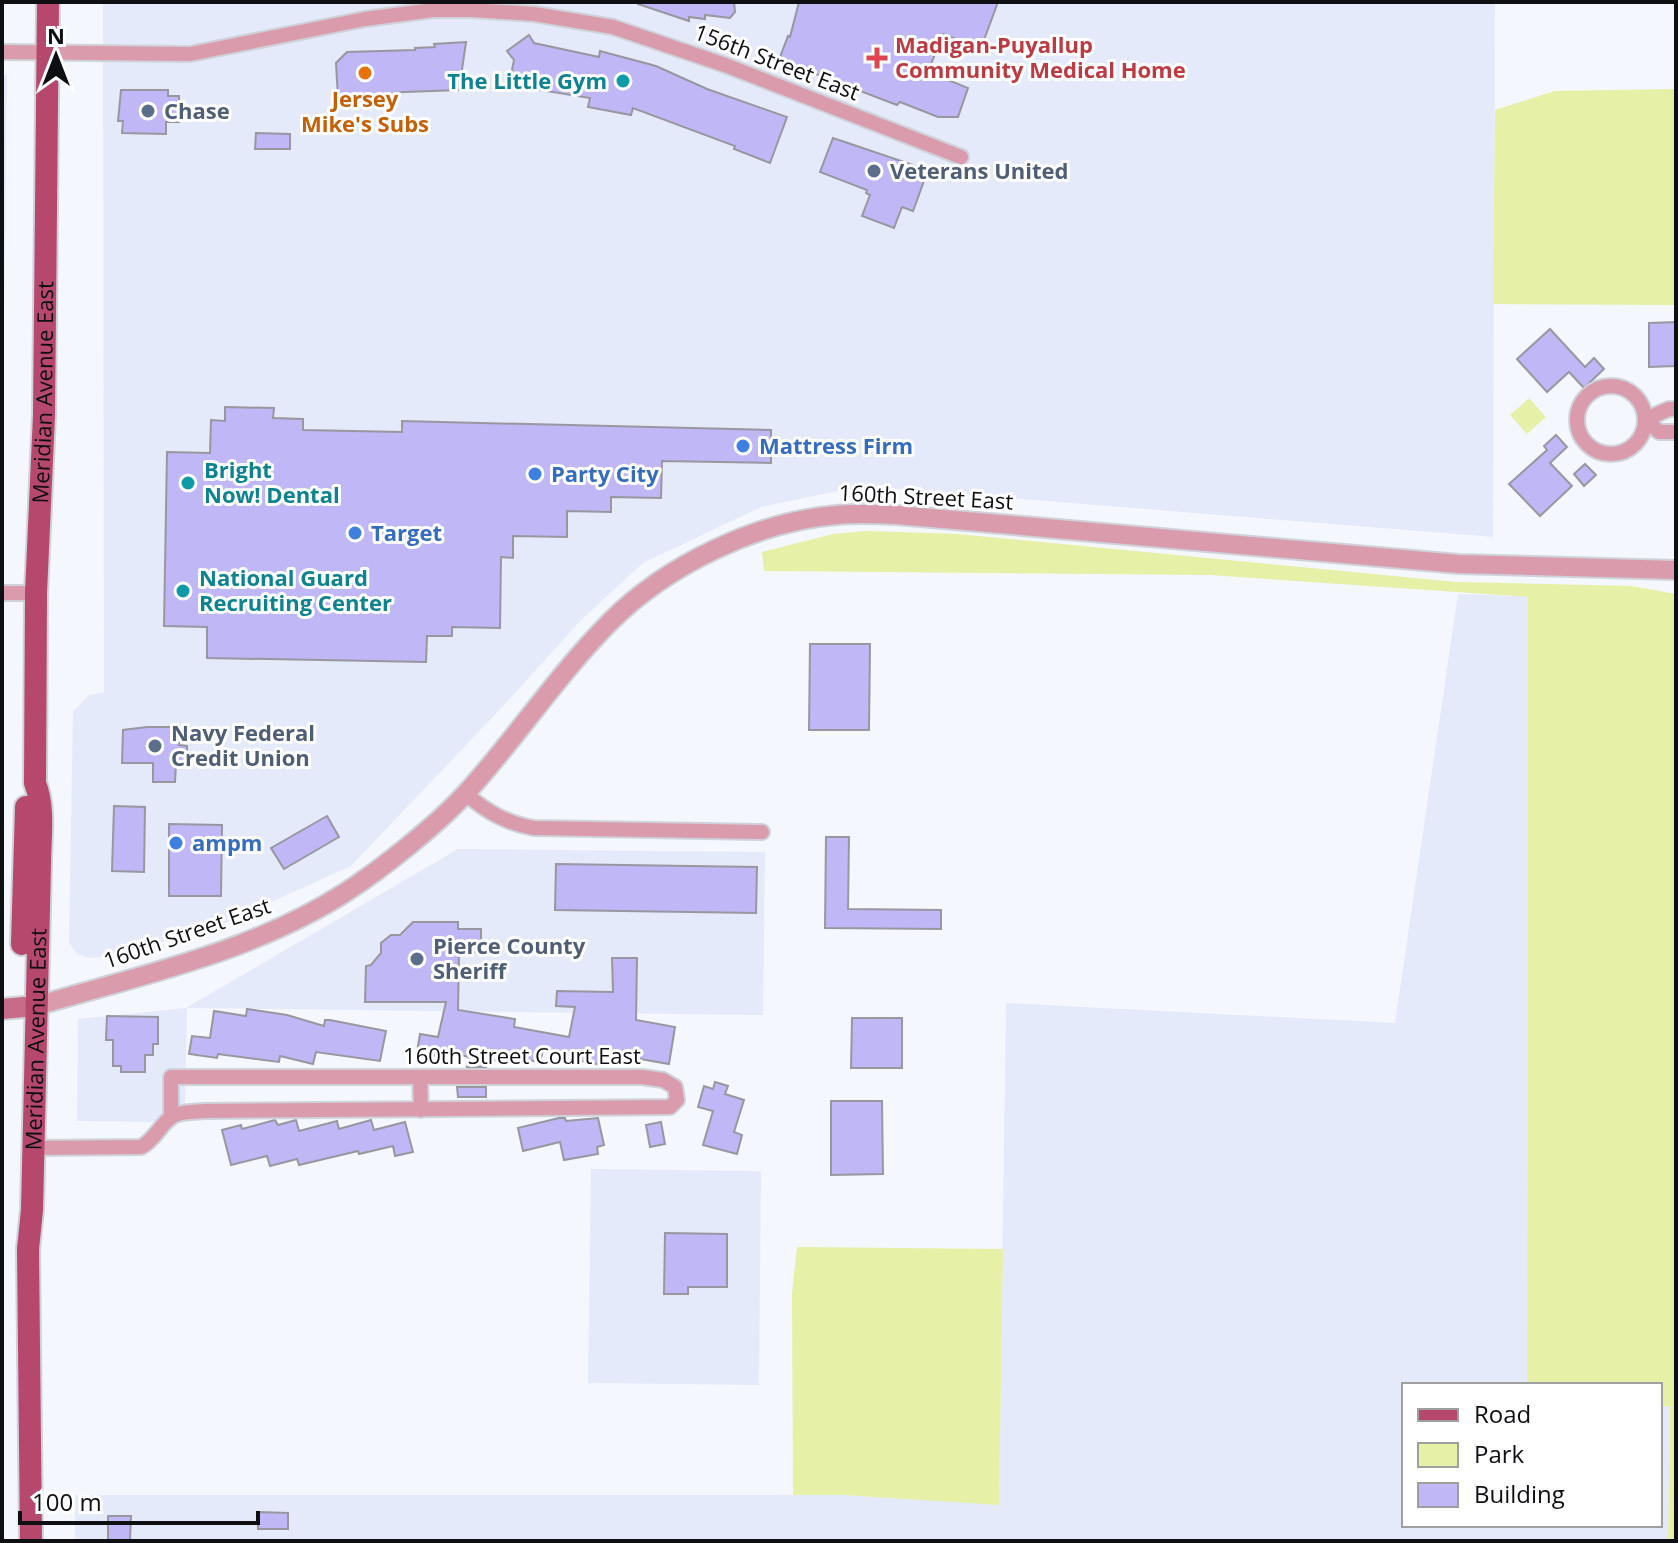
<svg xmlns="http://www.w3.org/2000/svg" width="1678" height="1543" viewBox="0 0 1678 1543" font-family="'Open Sans',sans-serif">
<rect width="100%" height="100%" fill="#f4f7fe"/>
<!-- built -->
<g fill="#e4eafa">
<polygon points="103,2 1495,2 1493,537 886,488 847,489 761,507 643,563 582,619 505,704 351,866 220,925 111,956 89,958 77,954 69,943 73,712 89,695 104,692"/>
<polygon points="2,75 7,75 2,478"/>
<polygon points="1458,594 1528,596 1527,1385 1404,1385 1404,1525 1660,1525 1660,1406 1670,1405 1668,1541 75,1541 75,1495 843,1495 999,1504 1006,1003 1395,1023"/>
<polygon points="458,849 765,852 763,1015 187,1008 185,1104 152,1122 77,1121 78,1019 186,1008"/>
<polygon points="591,1169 761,1171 759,1385 588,1383"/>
</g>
<!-- green -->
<g fill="#e6f0a6">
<polygon points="1676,89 1676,305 1493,304 1495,110 1555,91"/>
<polygon points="1529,398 1546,417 1527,434 1510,415"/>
<polygon points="866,531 958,534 1456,582 1631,586 1676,594 1676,1541 1668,1541 1670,1406 1660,1406 1660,1385 1527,1385 1528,597 1210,575 764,571 762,552 833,534"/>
<polygon points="797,1247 1003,1249 999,1505 843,1495 793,1495 792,1294"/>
</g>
<!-- building -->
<g fill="#c0b7f7" stroke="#9897a0" stroke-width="2">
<polygon points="638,2 734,2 735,12 730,18 705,15 705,19 689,17 689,21 638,4"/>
<polygon points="799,2 998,2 981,48 943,34 928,72 968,88 958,117 938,117 900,102 897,105 779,60 788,36 790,37"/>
<polygon points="529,35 534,43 599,57 600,51 656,66 707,89 787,117 770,163 734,149 735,146 633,108 631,115 588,107 590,98 509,85 514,60 507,51"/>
<polygon points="466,42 459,90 404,92 338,99 336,63 347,52 415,50 415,48 435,47 434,44"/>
<polygon points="121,90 168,90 168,96 179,96 179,122 166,122 166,134 122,133 123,121 118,121"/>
<polygon points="256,133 290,134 290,149 255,149"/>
<polygon points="833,138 928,170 913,211 902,207 894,228 862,216 870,195 866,193 867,190 820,172"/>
<polygon points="1676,322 1676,366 1649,367 1649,323"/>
<polygon points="1550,329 1585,367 1594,358 1604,369 1584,388 1569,372 1547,392 1517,359"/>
<polygon points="225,407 274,408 273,418 303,419 303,430 402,432 402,421 771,430 771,463 662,461 661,498 611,497 611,512 567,511 567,537 513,536 513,558 501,557 500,628 452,627 452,636 427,636 426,662 207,658 207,627 164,626 167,452 210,453 211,420 225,421"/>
<polygon points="1556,435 1567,447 1550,463 1572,486 1540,516 1509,484 1547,450 1544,446"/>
<polygon points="1585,464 1596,475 1584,486 1574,474"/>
<polygon points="810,644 870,644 869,730 809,730"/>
<polygon points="147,727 180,727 179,745 187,746 187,764 176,764 175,782 153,782 153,763 122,763 123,730"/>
<polygon points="114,806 145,807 144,872 112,871"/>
<polygon points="327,816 339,837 284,869 271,848"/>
<polygon points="169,824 222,825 221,896 169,896"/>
<polygon points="826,837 849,837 848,909 941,910 941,929 825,928"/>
<polygon points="556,864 757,867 756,913 555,910"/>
<polygon points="413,922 458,922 458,929 481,929 481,952 459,953 458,1010 515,1019 514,1027 569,1037 575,1007 556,1006 557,991 613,992 612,958 637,958 636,1020 675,1027 669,1064 640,1059 639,1064 608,1059 607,1066 566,1058 567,1054 543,1050 540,1062 509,1057 508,1062 486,1059 486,1067 467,1067 469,1057 446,1052 444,1058 417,1052 420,1034 438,1037 446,1002 365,1002 366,966 371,965 381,953 381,943 391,935 400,935"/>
<polygon points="247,1009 287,1015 324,1026 325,1020 330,1020 386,1031 380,1061 316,1052 313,1064 280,1056 279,1062 218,1054 217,1058 189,1054 192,1036 210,1038 214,1011 246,1016"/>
<polygon points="107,1016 158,1017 158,1044 153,1044 153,1055 145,1055 145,1072 121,1072 121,1066 113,1066 113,1040 106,1040"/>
<polygon points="852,1018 902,1018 902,1068 851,1068"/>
<polygon points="715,1082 728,1086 725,1094 744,1100 734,1132 742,1135 737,1154 703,1145 713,1111 698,1107 704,1086 713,1089"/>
<polygon points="457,1087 486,1087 486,1097 458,1097"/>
<polygon points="831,1101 882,1101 883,1174 831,1175"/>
<polygon points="559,1118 565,1118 566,1121 598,1118 604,1145 597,1147 598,1154 564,1160 560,1142 523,1151 518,1128"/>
<polygon points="275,1120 278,1125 296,1120 299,1131 337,1121 339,1129 371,1120 374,1130 405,1122 413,1152 395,1156 393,1146 359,1154 358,1151 299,1165 297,1159 270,1166 267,1156 231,1165 222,1130 241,1125 242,1129"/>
<polygon points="661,1122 665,1144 650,1147 646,1125"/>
<polygon points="665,1233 727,1234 727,1287 688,1287 688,1294 664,1294"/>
<polygon points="258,1512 288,1513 288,1529 258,1529"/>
<polygon points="108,1516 131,1516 130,1541 108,1541"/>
</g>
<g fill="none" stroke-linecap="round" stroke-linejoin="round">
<defs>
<g id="minor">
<polyline points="2,52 190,54 365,19 433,10 472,10 534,14 613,27 725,65 961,157"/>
<circle cx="1611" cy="420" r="34"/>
<polyline points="1676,409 1669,409 1646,419 1659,432 1676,432"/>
<polyline points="2,593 36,593"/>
<path d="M466,794C487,812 506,823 534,828L762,832"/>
<polyline points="420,1077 421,1110"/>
<path d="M32,1148L141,1147C155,1140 160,1124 173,1116C182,1111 195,1112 205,1111L670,1107L677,1100L675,1087L663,1080L642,1077H171V1117"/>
</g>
<path id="tertiary" d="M36,1006C141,975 253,952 346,892C383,868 438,824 467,792C517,737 558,674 611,621C667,565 758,521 837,515C857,513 877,514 897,515L1459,564L1676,570"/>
<polyline id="secondary" points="2,1009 36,1006"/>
<g id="primary">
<polyline points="22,944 26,807"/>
<path id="s1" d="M31,1541L28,1249L32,1210L40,864C40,838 45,808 35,783L36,593L44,415L48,2"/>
</g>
</defs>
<!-- minor casing -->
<use href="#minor" stroke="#cfd2d8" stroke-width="18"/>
<!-- tertiary casing -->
<use href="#tertiary" stroke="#cfd2d8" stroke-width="22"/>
<!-- secondary casing -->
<use href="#secondary" stroke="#cfd2d8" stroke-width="24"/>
<!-- primary casing -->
<use href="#primary" stroke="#cfd2d8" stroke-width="26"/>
<!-- minor -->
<use href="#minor" stroke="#da9bac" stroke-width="14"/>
<!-- tertiary -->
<use href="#tertiary" stroke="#da9bac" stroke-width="18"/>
<!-- secondary -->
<use href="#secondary" stroke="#c66c88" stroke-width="20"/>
<!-- primary -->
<use href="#primary" stroke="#b6486e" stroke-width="22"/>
</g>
<!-- markers -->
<path fill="#e0444e" stroke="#fff" stroke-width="3" d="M873 46h8v8h8v8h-8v8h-8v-8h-8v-8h8z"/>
<circle fill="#e8710a" stroke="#fff" stroke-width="3" cx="365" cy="73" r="8"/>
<g fill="#0f9aa8" stroke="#fff" stroke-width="3">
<circle cx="623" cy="81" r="8"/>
<circle cx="188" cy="483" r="8"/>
<circle cx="183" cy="591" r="8"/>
</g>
<g fill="#5c6f8a" stroke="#fff" stroke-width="3">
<circle cx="148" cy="111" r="8"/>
<circle cx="874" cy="171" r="8"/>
<circle cx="155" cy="746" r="8"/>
<circle cx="417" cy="959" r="8"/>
</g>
<g fill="#3f7fe0" stroke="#fff" stroke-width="3">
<circle cx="743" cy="446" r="8"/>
<circle cx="535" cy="474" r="8"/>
<circle cx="355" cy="533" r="8"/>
<circle cx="176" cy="843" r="8"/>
</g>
<g text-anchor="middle" stroke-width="6" stroke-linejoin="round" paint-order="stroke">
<!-- health labels -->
<g font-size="22" font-weight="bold" fill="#be3a42" stroke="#fff" text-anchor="start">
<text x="895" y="53">Madigan-Puyallup<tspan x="895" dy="25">Community Medical Home</tspan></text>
</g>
<!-- street labels -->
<g font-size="22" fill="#0e0f12" stroke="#fff">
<text transform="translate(777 62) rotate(21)" y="8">156th Street East</text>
<text dy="8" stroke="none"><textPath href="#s1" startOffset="1150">Meridian Avenue East</textPath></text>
<text transform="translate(926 497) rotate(3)" y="8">160th Street East</text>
<text transform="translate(187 933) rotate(-19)" y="8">160th Street East</text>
<text dy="8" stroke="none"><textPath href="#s1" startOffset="502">Meridian Avenue East</textPath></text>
<text x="522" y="1064">160th Street Court East</text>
</g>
<!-- culture labels -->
<g font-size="22" font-weight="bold" fill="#0d838f" stroke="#fff" text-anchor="start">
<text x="607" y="89" text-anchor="end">The Little Gym</text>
<text x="204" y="478">Bright<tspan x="204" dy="25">Now! Dental</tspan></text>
<text x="199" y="586">National Guard<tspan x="199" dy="25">Recruiting Center</tspan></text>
</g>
<!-- food labels -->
<g font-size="22" font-weight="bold" fill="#c56008" stroke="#fff">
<text x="365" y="107">Jersey<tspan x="365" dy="25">Mike's Subs</tspan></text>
</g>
<!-- service labels -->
<g font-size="22" font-weight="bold" fill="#4e5e75" stroke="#fff" text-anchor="start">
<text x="164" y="119">Chase</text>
<text x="890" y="179">Veterans United</text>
<text x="171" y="741">Navy Federal<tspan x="171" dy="25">Credit Union</tspan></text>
<text x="433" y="954">Pierce County<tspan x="433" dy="25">Sheriff</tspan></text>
</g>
<!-- shop labels -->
<g font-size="22" font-weight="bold" fill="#366cbe" stroke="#fff" text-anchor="start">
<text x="759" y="454">Mattress Firm</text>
<text x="551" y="482">Party City</text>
<text x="371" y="541">Target</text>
<text x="192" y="851">ampm</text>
</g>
</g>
<!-- border -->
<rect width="1678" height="1543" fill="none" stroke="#0e0f12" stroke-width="8"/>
<!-- legend -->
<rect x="1402" y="1383" width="260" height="144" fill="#ffffff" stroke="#9f9fa0" stroke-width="2"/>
<rect x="1418" y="1409" width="40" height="12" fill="#b6486e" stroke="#9f9fa0" stroke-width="2"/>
<text x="1474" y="1423" font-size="24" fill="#0e0f12">Road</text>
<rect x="1418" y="1443" width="40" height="24" fill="#e6f0a6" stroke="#9f9fa0" stroke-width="2"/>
<text x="1474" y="1463" font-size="24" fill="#0e0f12">Park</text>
<rect x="1418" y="1483" width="40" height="24" fill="#c0b7f7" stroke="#9f9fa0" stroke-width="2"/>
<text x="1474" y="1503" font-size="24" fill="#0e0f12">Building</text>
<!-- north arrow -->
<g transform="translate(56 56)" stroke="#ffffff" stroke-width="6" paint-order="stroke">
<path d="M0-6L14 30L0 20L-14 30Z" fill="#0e0f12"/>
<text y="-12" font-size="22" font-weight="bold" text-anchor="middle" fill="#0e0f12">N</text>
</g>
<!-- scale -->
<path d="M20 1511v12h238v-12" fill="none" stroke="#0e0f12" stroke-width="4"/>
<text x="32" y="1511" font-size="24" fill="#0e0f12" stroke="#ffffff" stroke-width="6" paint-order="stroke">100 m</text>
</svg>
